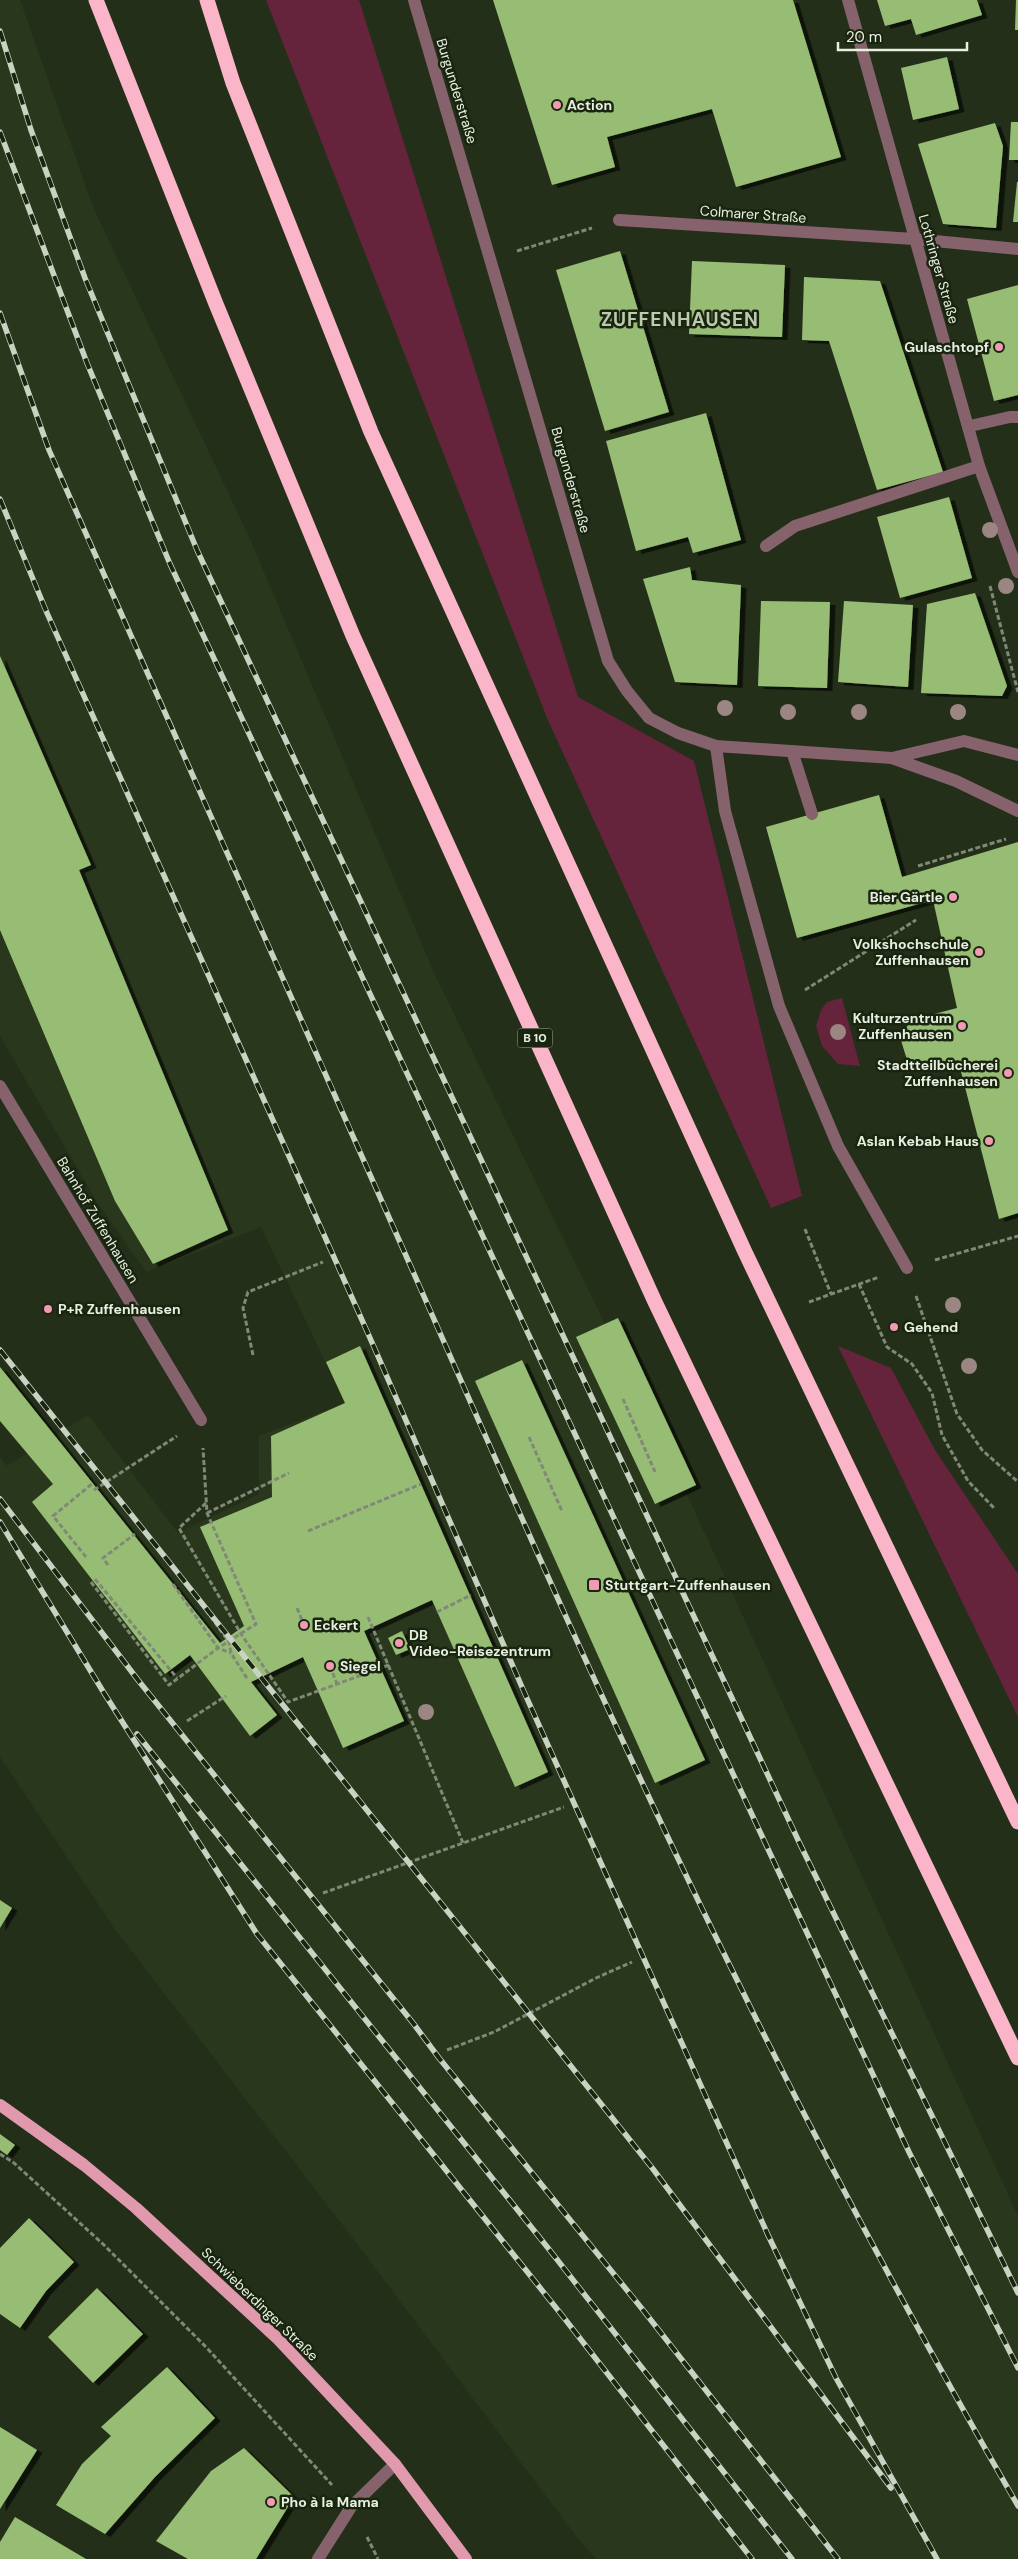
<svg xmlns="http://www.w3.org/2000/svg" width="1018" height="2559" viewBox="0 0 1018 2559" font-family="'DM Sans',sans-serif">
<defs>
<filter id="shadow"><feDropShadow dx="5.5" dy="3" stdDeviation="0" flood-color="#0009"/></filter>
</defs>
<rect width="100%" height="100%" fill="#242f19"/>
<!-- built -->
<polygon fill="#29381c" points="0,0 20,0 93,207 250,539 435,975 673,1464 1018,2216 1018,2559 596,2559 579,2540 355,2241 114,1928 0,1757 0,1457 7,1466 88,1415 178,1533 259,1494 259,1436 345,1403 261,1227 146,1272 97,1202 0,1036"/>
<!-- green -->
<g fill="#65243b">
<polygon points="266,0 359,0 578,697 694,761 802,1196 771,1208 547,718"/>
<polygon points="842,998 860,1066 838,1064 822,1046 816,1026 821,1010 827,1002"/>
<polygon points="838,1346 891,1368 935,1450 1018,1574 1018,1717"/>
</g>
<!-- building -->
<g fill="#97bd75" filter="url(#shadow)">
<polygon points="493,0 793,0 841,157 736,187 712,109 607,137 615,167 552,185"/>
<polygon points="877,0 977,0 982,15 916,35 911,19 885,26"/>
<polygon points="1016,0 1018,0 1018,30 1015,30"/>
<polygon points="947,57 959,109 913,120 901,68"/>
<polygon points="1011,122 1018,122 1018,160 1009,160"/>
<polygon points="995,123 1003,146 996,228 943,224 918,144"/>
<polygon points="1017,182 1018,182 1018,222 1013,222"/>
<polygon points="620,251 669,412 605,431 556,270"/>
<polygon points="692,261 785,265 782,337 689,334"/>
<polygon points="804,277 880,281 943,472 877,490 829,341 802,340"/>
<polygon points="1018,285 1018,395 994,401 967,299"/>
<polygon points="706,413 741,540 693,553 688,537 636,551 606,441"/>
<polygon points="949,497 972,578 900,598 877,517"/>
<polygon points="690,567 692,580 741,585 737,685 675,682 643,579"/>
<polygon points="975,593 1007,686 1002,696 921,693 927,604"/>
<polygon points="761,601 830,602 827,688 758,686"/>
<polygon points="844,601 913,605 908,687 838,682"/>
<polygon points="0,656 91,865 79,870 228,1230 153,1264 115,1201 0,930"/>
<polygon points="879,795 902,877 1018,842 1018,1213 999,1219 958,1060 923,1067 908,1063 899,1034 915,1019 957,1008 933,900 797,938 766,827"/>
<polygon points="618,1318 696,1485 655,1504 576,1337"/>
<polygon points="360,1346 548,1772 515,1787 432,1600 364,1631 404,1721 343,1748 303,1657 251,1682 277,1715 250,1736 190,1655 165,1674 32,1502 53,1484 0,1421 0,1367 220,1643 244,1626 200,1527 272,1497 271,1436 345,1403 326,1362"/>
<polygon points="522,1360 705,1760 655,1783 475,1381"/>
<polygon points="402,1631 410,1649 396,1655 388,1638"/>
<polygon points="0,1900 12,1908 0,1928"/>
<polygon points="0,2134 15,2145 7,2155 0,2150"/>
<polygon points="29,2218 74,2262 46,2291 20,2328 0,2314 0,2248"/>
<polygon points="97,2288 143,2334 93,2383 48,2337"/>
<polygon points="167,2367 215,2418 155,2477 105,2534 56,2505 82,2464 111,2436 101,2427"/>
<polygon points="0,2427 37,2450 0,2509"/>
<polygon points="244,2448 294,2497 256,2559 188,2559 156,2541 211,2471"/>
<polygon points="15,2517 86,2559 0,2559 0,2542"/>
</g>
<g fill="none" stroke-linecap="round" stroke-linejoin="round">
<!-- path -->
<g stroke="#808977" stroke-width="3" stroke-dasharray="5 2.5" stroke-linecap="butt">
<polyline points="517,251 592,228"/>
<polyline points="990,586 1018,692"/>
<polyline points="918,866 1006,839"/>
<polyline points="805,990 916,920"/>
<polyline points="805,1229 831,1294"/>
<polyline points="935,1260 1018,1236"/>
<polyline points="859,1284 887,1347 912,1364 932,1393 942,1435 968,1481 994,1508"/>
<polyline points="916,1296 957,1414 982,1450 1018,1482"/>
<polyline points="809,1302 879,1277"/>
<polyline points="253,1355 243,1308 248,1292 323,1262"/>
<polyline points="623,1399 655,1472"/>
<polyline points="529,1437 562,1511"/>
<polyline points="94,1490 177,1436"/>
<polyline points="206,1503 179,1528 241,1634 288,1702 389,1665"/>
<polyline points="207,1513 289,1473"/>
<polyline points="308,1531 421,1484"/>
<polyline points="86,1557 53,1516 93,1483"/>
<polyline points="108,1565 103,1558 135,1534"/>
<polyline points="95,1579 177,1678"/>
<polyline points="184,1580 229,1642 231,1653 248,1680"/>
<polyline points="91,1582 169,1685 218,1648 256,1624 207,1513 203,1448"/>
<polyline points="173,1584 218,1648 231,1653"/>
<polyline points="297,1608 304,1625"/>
<polyline points="437,1612 471,1595"/>
<polyline points="368,1617 463,1843"/>
<polyline points="330,1666 337,1684"/>
<polyline points="187,1721 226,1696"/>
<polyline points="323,1893 564,1807"/>
<polyline points="447,2050 494,2032 596,1978 632,1962"/>
<polyline points="0,2154 14,2163 104,2245 206,2347 332,2485"/>
<polyline points="367,2537 378,2559"/>
</g>
<!-- minor -->
<g stroke="#86636c" stroke-width="12">
<polyline points="414,0 608,661 627,691 649,718 678,733 716,746 892,758 956,781 1018,811"/>
<polyline points="848,0 979,466 1018,572"/>
<polyline points="619,220 914,239 1018,249"/>
<polyline points="970,426 1010,417 1018,417"/>
<polyline points="766,546 795,526 979,466"/>
<polyline points="716,746 725,811 779,1006 838,1146 907,1268"/>
<polyline points="792,751 812,814"/>
<polyline points="892,758 964,741 1018,755"/>
<polyline points="0,1086 201,1420"/>
<polyline points="318,2559 351,2507 395,2464"/>
</g>
<!-- major -->
<polyline stroke="#e199ad" stroke-width="12" points="0,2105 84,2165 136,2208 277,2338 395,2464 466,2559"/>
<!-- highway -->
<g stroke="#fbb5c8" stroke-width="15">
<polyline points="96,0 216,304 353,636 655,1302 1018,2058"/>
<polyline points="207,0 233,83 371,432 745,1252 1018,1822"/>
</g>
<defs>
<g id="rail">
<polyline points="0,31 31,130 85,278 197,550 799,1842 1018,2293"/>
<polyline points="0,132 87,363 170,564 909,2152 1018,2368"/>
<path d="M0,313L49,450C170,726 293,1000 415,1276C519,1513 623,1750 738,1982C825,2160 919,2334 1018,2506"/>
<polyline points="0,499 47,613 374,1347 525,1694 768,2235 836,2378 937,2559"/>
<polyline points="0,1350 653,2169 891,2488"/>
<polyline points="0,1499 138,1680 413,2023 439,2058 643,2310 838,2559"/>
<polyline points="0,1522 104,1693 257,1934 561,2314 752,2559"/>
<polyline points="137,1734 548,2248 792,2559"/>
</g>
</defs>
<!-- rail casing -->
<use href="#rail" stroke="#cad2c3" stroke-width="5.5"/>
<!-- rail -->
<use href="#rail" stroke="#1a2510" stroke-width="4" stroke-dasharray="11" stroke-linecap="butt"/>
</g>
<!-- trees -->
<g fill="#9b8683">
<circle cx="990" cy="530" r="8"/>
<circle cx="1006" cy="586" r="8"/>
<circle cx="725" cy="708" r="8"/>
<circle cx="788" cy="712" r="8"/>
<circle cx="859" cy="712" r="8"/>
<circle cx="958" cy="712" r="8"/>
<circle cx="838" cy="1032" r="8"/>
<circle cx="953" cy="1305" r="8"/>
<circle cx="969" cy="1366" r="8"/>
<circle cx="426" cy="1712" r="8"/>
</g>
<!-- markers -->
<g fill="#f19ab3" stroke="#1a2510" stroke-width="2">
<circle cx="557" cy="105" r="5"/>
<circle cx="999" cy="347" r="5"/>
<circle cx="953" cy="897" r="5"/>
<circle cx="979" cy="952" r="5"/>
<circle cx="962" cy="1026" r="5"/>
<circle cx="1008" cy="1073" r="5"/>
<circle cx="989" cy="1141" r="5"/>
<circle cx="48" cy="1309" r="5"/>
<circle cx="894" cy="1327" r="5"/>
<rect x="588" y="1579" width="12" height="12" rx="2.5"/>
<circle cx="304" cy="1625" r="5"/>
<circle cx="399" cy="1643" r="5"/>
<circle cx="330" cy="1666" r="5"/>
<circle cx="271" cy="2502" r="5"/>
</g>
<g text-anchor="middle" stroke-width="5" stroke-linejoin="round" paint-order="stroke">
<!-- shield labels -->
<rect fill="#1a2510" stroke="#aab2a2" stroke-width="1" x="517.5" y="1028.5" width="35" height="19" rx="4"/>
<g font-size="12" font-weight="bold" fill="#e7efe1">
<text x="535" y="1042">B 10</text>
</g>
<!-- street labels -->
<g font-size="14" fill="#e7efe1" stroke="#1a2510">
<text transform="translate(457 91) rotate(73)" y="5">Burgunderstraße</text>
<text transform="translate(753 214) rotate(4)" y="5">Colmarer Straße</text>
<text transform="translate(939 269) rotate(74)" y="5">Lothringer Straße</text>
<text transform="translate(571 480) rotate(74)" y="5">Burgunderstraße</text>
<text transform="translate(98 1220) rotate(59)" y="5">Bahnhof Zuffenhausen</text>
<text transform="translate(260 2304) rotate(44)" y="5">Schwieberdinger Straße</text>
</g>
<!-- poi labels -->
<g font-size="14" font-weight="bold" fill="#e7efe1" stroke="#1a2510" text-anchor="start">
<text x="567" y="110">Action</text>
<text x="989" y="352" text-anchor="end">Gulaschtopf</text>
<text x="943" y="902" text-anchor="end">Bier Gärtle</text>
<text x="969" y="949" text-anchor="end">Volkshochschule<tspan x="969" dy="16">Zuffenhausen</tspan></text>
<text x="952" y="1023" text-anchor="end">Kulturzentrum<tspan x="952" dy="16">Zuffenhausen</tspan></text>
<text x="998" y="1070" text-anchor="end">Stadtteilbücherei<tspan x="998" dy="16">Zuffenhausen</tspan></text>
<text x="979" y="1146" text-anchor="end">Aslan Kebab Haus</text>
<text x="58" y="1314">P+R Zuffenhausen</text>
<text x="904" y="1332">Gehend</text>
<text x="605" y="1590">Stuttgart-Zuffenhausen</text>
<text x="314" y="1630">Eckert</text>
<text x="409" y="1640">DB<tspan x="409" dy="16">Video-Reisezentrum</tspan></text>
<text x="340" y="1671">Siegel</text>
<text x="281" y="2507">Pho à la Mama</text>
</g>
<!-- district labels -->
<g font-size="19" font-weight="bold" letter-spacing="1" fill="#bccbaf" stroke="#1a2510">
<text x="680" y="326">ZUFFENHAUSEN</text>
</g>
</g>
<!-- scale -->
<path d="M838 42v8h129v-8" fill="none" stroke="#e7efe1" stroke-width="2.5"/>
<text x="846" y="42" font-size="15" fill="#e7efe1" stroke="#1a2510" stroke-width="4" paint-order="stroke">20 m</text>
</svg>
